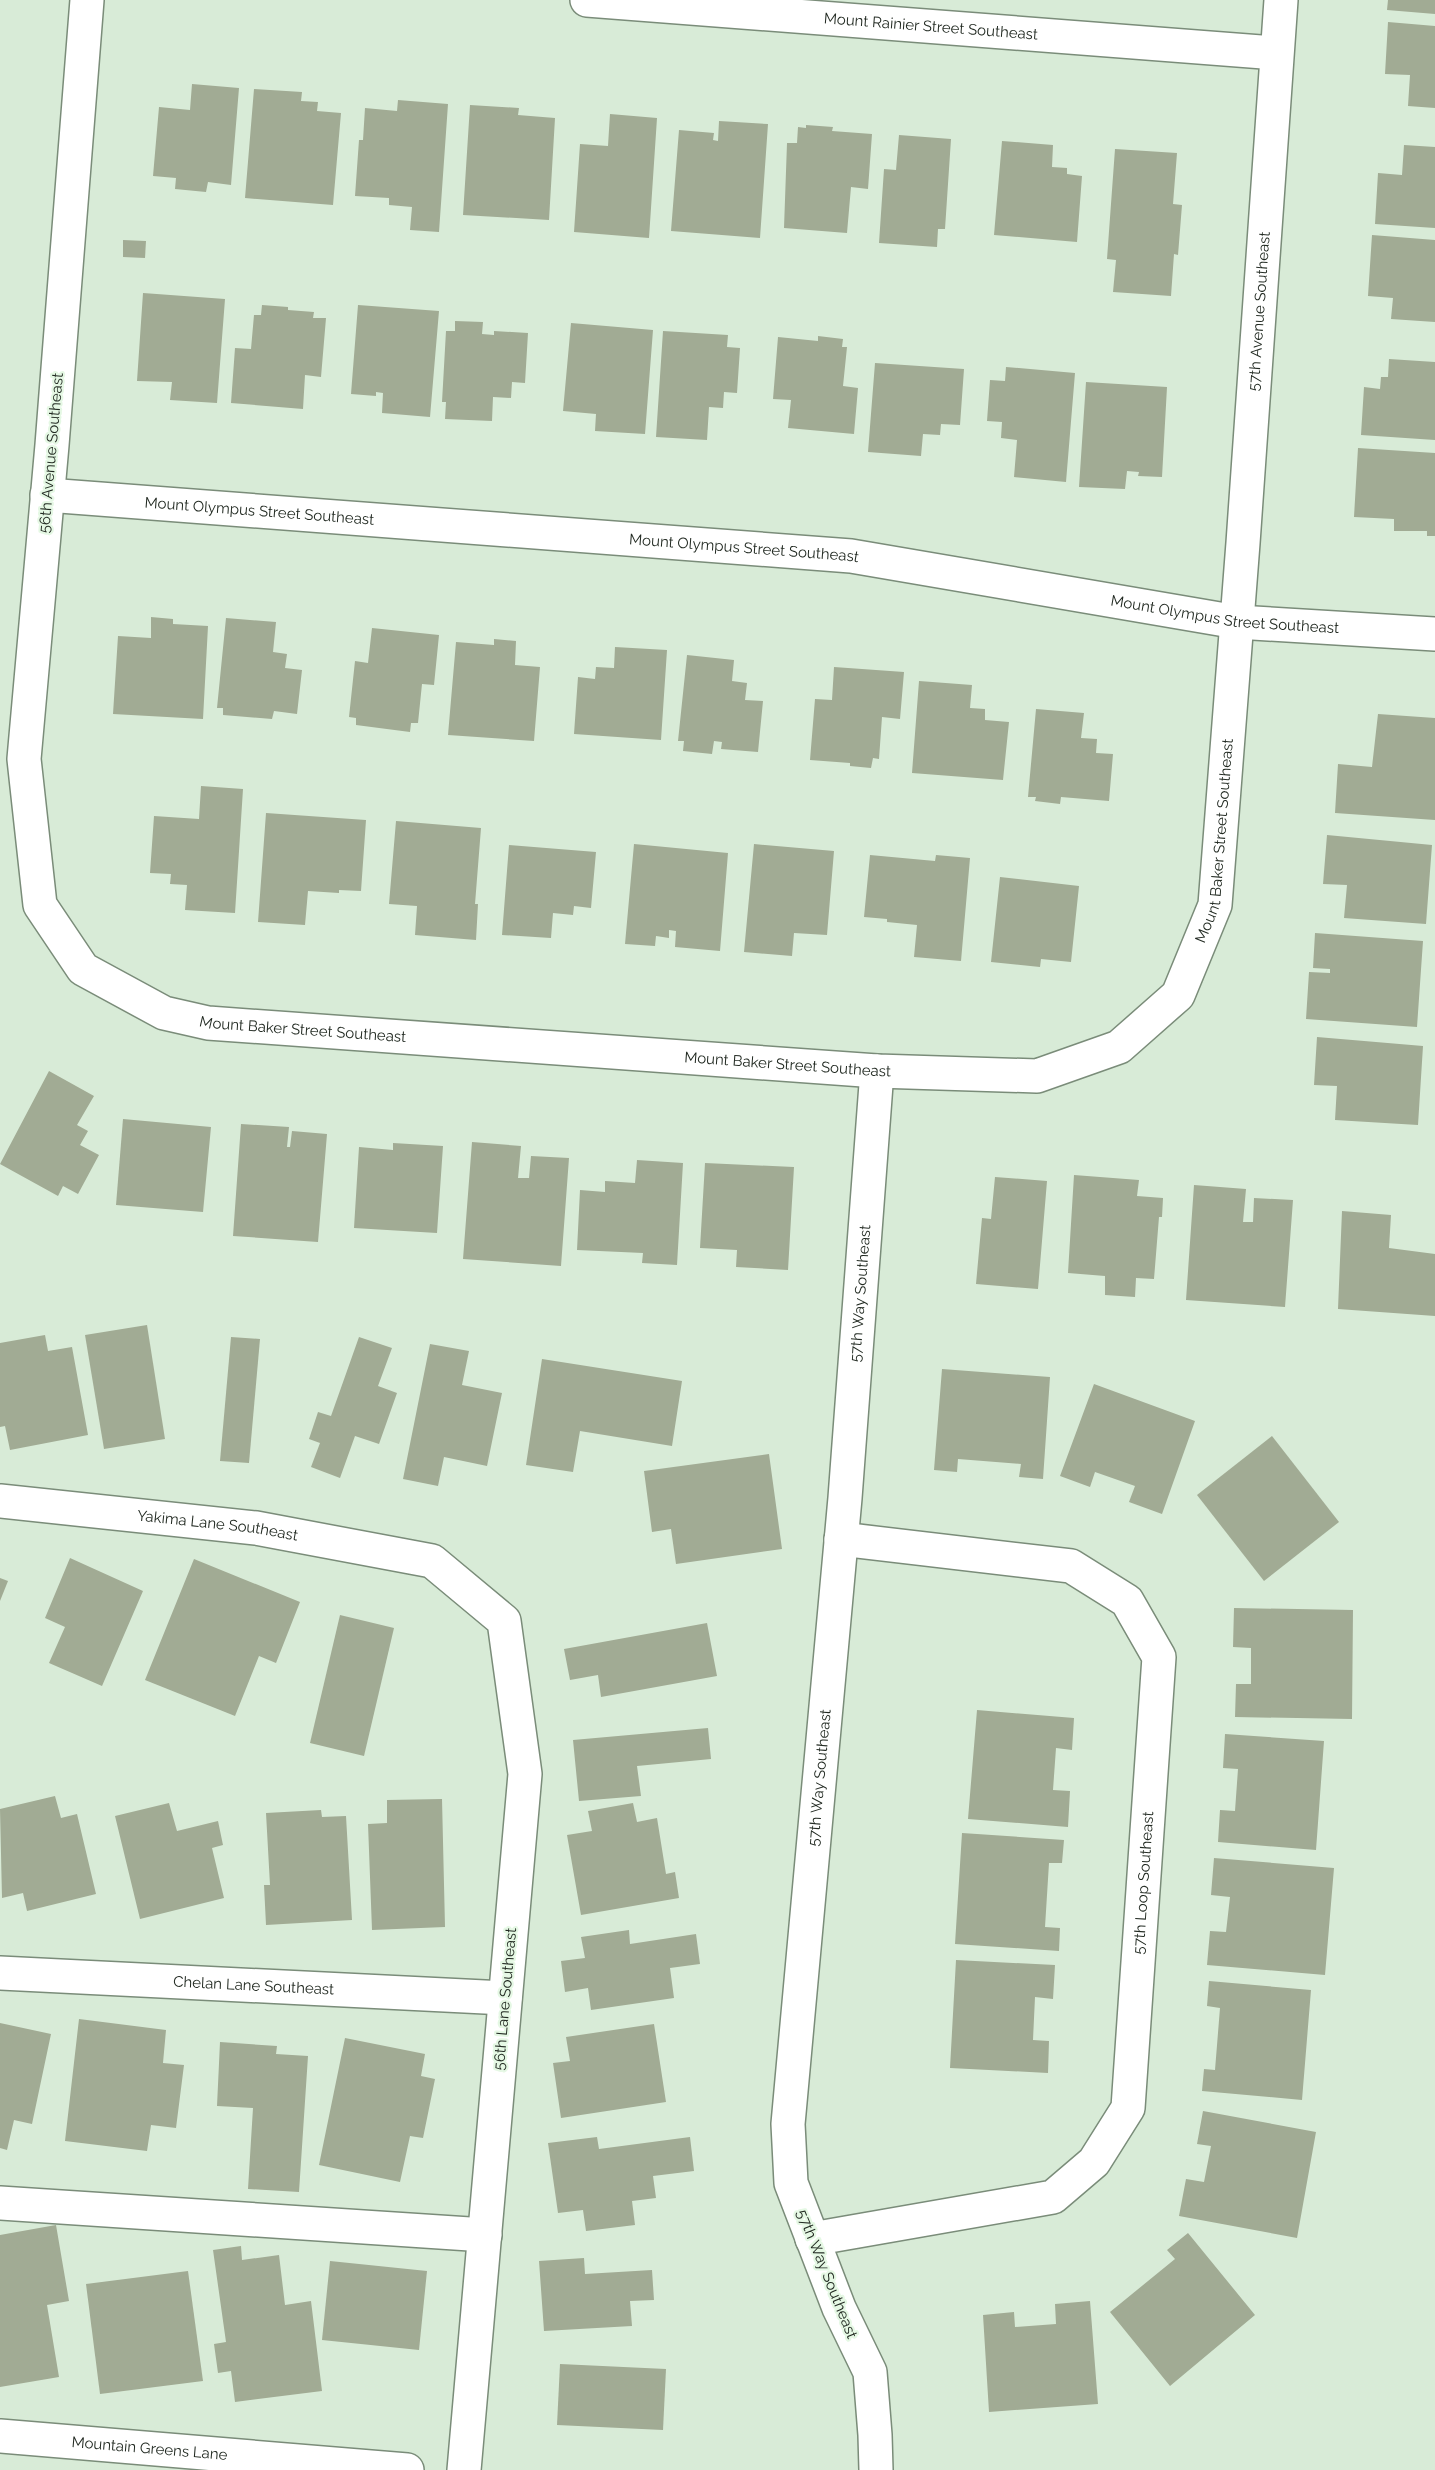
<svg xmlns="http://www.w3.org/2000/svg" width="1435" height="2470" viewBox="0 0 1435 2470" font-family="Raleway,sans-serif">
<rect width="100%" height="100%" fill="#d8ebd7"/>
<!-- building -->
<g fill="#a1ab94">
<polygon points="1388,0 1435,0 1435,14 1387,10"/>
<polygon points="1388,22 1435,26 1435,108 1408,106 1410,75 1385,74"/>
<polygon points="192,84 239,88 231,185 208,182 206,192 175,189 176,178 153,176 159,107 190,110"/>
<polygon points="254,89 302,92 301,101 318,102 317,111 341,113 333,205 245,198"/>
<polygon points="398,100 448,104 439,232 410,230 412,207 389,205 389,198 355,196 359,140 363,140 365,108 397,111"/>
<polygon points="470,105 519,108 518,115 555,118 549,220 463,215"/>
<polygon points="610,114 657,118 649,238 574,232 580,144 608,146"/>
<polygon points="719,121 768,124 760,238 671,231 679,130 714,133 713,140 718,141"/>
<polygon points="806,125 833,127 832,131 872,134 868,189 851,187 847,233 784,228 787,143 797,143 798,127 806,128"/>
<polygon points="899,135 951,139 945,229 938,229 937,247 879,243 884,169 896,170"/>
<polygon points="1002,141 1053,145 1052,167 1067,168 1067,174 1082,176 1077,242 994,235"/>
<polygon points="1404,145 1435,147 1435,228 1375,224 1378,173 1402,175"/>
<polygon points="1115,149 1177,153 1173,204 1182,205 1178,255 1174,254 1171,296 1113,292 1116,260 1107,259"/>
<polygon points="1372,235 1435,240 1435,322 1391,319 1393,298 1368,296"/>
<polygon points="123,240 146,241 145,258 123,257"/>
<polygon points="143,293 225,299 217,403 170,400 172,382 137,381"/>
<polygon points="262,305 288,307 288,310 314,312 313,318 326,318 321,377 305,375 303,409 231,403 235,348 251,349 254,315 261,315"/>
<polygon points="358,305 439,311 430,417 382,413 383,393 376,392 376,396 351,394"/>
<polygon points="455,321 483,322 482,334 494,335 494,331 528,333 525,383 512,382 511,398 493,397 492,421 445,419 446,402 442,402 446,331 455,331"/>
<polygon points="571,323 653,330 645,434 595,431 596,414 563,411"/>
<polygon points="663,331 728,335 727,347 740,348 737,393 724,392 723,408 709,407 707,440 656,437"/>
<polygon points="818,336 843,339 842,347 847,347 843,386 858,388 854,434 788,428 791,400 773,399 778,337 818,341"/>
<polygon points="1389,359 1435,362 1435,440 1361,435 1364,387 1380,389 1381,377 1388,377"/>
<polygon points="875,363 964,369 960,425 941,424 940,435 923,434 921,456 868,452"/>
<polygon points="1006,367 1075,373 1066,482 1014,477 1017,440 1001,438 1002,422 987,421 990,380 1005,381"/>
<polygon points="1086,382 1167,387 1162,477 1138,476 1139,472 1127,471 1125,489 1079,487"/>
<polygon points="1358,448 1435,453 1435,536 1427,536 1427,531 1394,531 1394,519 1354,517"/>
<polygon points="151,617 173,619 173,624 208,626 203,719 113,714 118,636 151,638"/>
<polygon points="226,618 276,622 273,652 287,654 285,668 302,670 297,714 274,711 272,719 223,715 223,708 217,708"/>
<polygon points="372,628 439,635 434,685 422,684 418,723 411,723 410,732 356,725 356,718 349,717 355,661 368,663"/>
<polygon points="494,639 516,641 515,665 540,667 534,741 448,735 456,642 494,645"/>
<polygon points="615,647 667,650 661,740 574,734 578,677 595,679 596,667 614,668"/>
<polygon points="687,655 734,660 732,681 747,683 745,700 763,701 758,752 721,749 722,742 714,741 712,754 683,751 684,741 678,741"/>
<polygon points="834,667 904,672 900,719 882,717 879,759 873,758 871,768 850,766 850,763 810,760 815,699 832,700"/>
<polygon points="919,681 972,685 970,708 985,709 985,720 1009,722 1003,780 912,773"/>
<polygon points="1036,709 1084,713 1081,738 1097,739 1096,753 1113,754 1109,801 1061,797 1060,804 1035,801 1036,797 1028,797"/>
<polygon points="1378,714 1435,718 1435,820 1335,813 1338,764 1372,767"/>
<polygon points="201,786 243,789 235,913 185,910 187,885 170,884 171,874 150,873 154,816 199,819"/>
<polygon points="266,813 366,820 361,891 339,890 339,893 308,891 305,925 258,922"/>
<polygon points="396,821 481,828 475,904 478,904 476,940 415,935 417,906 389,904"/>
<polygon points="1327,835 1432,845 1426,924 1344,918 1347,885 1323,884"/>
<polygon points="634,844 728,853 720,951 675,947 676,931 669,930 669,938 656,936 655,946 625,944"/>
<polygon points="754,844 834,851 827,935 794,933 792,956 744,952"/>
<polygon points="509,845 596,852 591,908 574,906 573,915 553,913 551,938 502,935"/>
<polygon points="870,855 935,861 936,855 970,858 961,961 914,957 917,925 887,922 887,919 864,917"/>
<polygon points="1000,877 1079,886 1071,962 1041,959 1040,967 991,962"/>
<polygon points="1315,933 1423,941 1417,1027 1306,1019 1309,972 1330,973 1330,969 1313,968"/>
<polygon points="1317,1037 1423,1046 1418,1125 1335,1120 1337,1086 1314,1085"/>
<polygon points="49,1071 94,1096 77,1125 88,1131 80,1145 99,1155 78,1194 63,1186 58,1196 0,1164"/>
<polygon points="123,1119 211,1127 203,1212 116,1205"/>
<polygon points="241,1124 289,1127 287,1147 290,1147 292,1131 327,1134 318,1242 233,1236"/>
<polygon points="472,1142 521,1146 518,1178 529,1178 531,1156 569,1158 561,1266 463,1259"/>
<polygon points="393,1143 443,1146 437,1233 354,1228 359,1147 393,1150"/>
<polygon points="637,1160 683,1163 677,1265 642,1263 643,1253 577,1250 580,1190 605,1192 605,1181 635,1183"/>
<polygon points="705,1163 794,1167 788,1270 736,1267 737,1250 700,1248"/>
<polygon points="1074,1175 1139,1180 1137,1196 1163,1198 1162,1217 1159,1217 1154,1279 1136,1278 1135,1297 1105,1295 1105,1276 1068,1273"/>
<polygon points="995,1177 1047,1181 1038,1289 976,1284 982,1218 991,1219"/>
<polygon points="1194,1185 1246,1189 1243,1222 1253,1222 1254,1198 1293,1200 1285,1307 1186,1300"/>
<polygon points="1342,1211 1391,1215 1389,1248 1435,1254 1435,1316 1338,1309"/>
<polygon points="147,1325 165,1439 104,1449 85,1335"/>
<polygon points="45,1335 48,1351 72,1347 88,1435 10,1450 5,1426 0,1427 0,1343"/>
<polygon points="231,1337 260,1339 249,1463 220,1461"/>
<polygon points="359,1337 392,1348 378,1386 397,1393 379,1444 355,1436 340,1478 311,1467 320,1443 309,1439 318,1412 331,1416"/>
<polygon points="430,1344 469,1351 462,1385 502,1393 487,1466 444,1457 438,1486 403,1479"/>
<polygon points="542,1359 682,1381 672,1446 580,1431 573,1472 526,1465"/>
<polygon points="942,1369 1050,1377 1043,1479 1019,1477 1021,1464 958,1459 957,1472 934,1470"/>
<polygon points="1094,1384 1195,1421 1162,1514 1129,1502 1135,1486 1095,1472 1090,1487 1060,1476"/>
<polygon points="1272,1436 1339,1522 1264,1581 1197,1495"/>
<polygon points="769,1454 782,1549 676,1564 671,1529 652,1532 644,1471"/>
<polygon points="70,1558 143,1591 102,1686 49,1663 65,1627 45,1618"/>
<polygon points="194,1559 300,1602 276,1663 259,1656 235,1716 145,1680"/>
<polygon points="0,1578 8,1581 0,1601"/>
<polygon points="1234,1608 1353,1610 1352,1719 1235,1717 1236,1684 1251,1684 1251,1648 1233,1647"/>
<polygon points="340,1615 394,1628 364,1756 310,1743"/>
<polygon points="707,1623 717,1676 601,1697 598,1675 570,1680 564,1649"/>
<polygon points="977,1710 1074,1718 1072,1750 1056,1748 1053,1790 1070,1791 1068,1827 968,1819"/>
<polygon points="708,1728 711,1759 637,1766 641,1796 579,1801 573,1740"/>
<polygon points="1225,1734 1324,1741 1316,1850 1218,1842 1220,1810 1235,1811 1238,1769 1223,1768"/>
<polygon points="55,1796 61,1818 77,1814 96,1894 27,1911 23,1893 2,1898 0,1809"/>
<polygon points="442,1799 445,1927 372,1930 368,1824 387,1823 387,1800"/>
<polygon points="169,1803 177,1831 218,1821 223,1845 212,1848 224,1898 140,1919 115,1816"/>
<polygon points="633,1803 637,1822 657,1818 666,1874 675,1872 679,1898 581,1915 567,1835 592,1831 588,1811"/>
<polygon points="321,1810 322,1817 346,1816 352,1920 266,1925 264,1885 270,1885 266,1813"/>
<polygon points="962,1833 1064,1840 1062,1863 1049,1863 1045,1927 1060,1928 1059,1951 955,1944"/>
<polygon points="1214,1858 1334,1868 1325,1975 1207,1965 1210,1931 1226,1932 1230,1897 1211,1895"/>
<polygon points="629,1930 630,1944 696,1934 700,1964 670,1968 674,1998 591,2010 588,1988 565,1992 561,1961 585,1958 581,1937"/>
<polygon points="956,1960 1055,1965 1053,1999 1035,1997 1033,2040 1049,2041 1048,2073 950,2068"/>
<polygon points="1209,1981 1311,1990 1302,2100 1202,2091 1204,2069 1215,2070 1220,2008 1207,2006"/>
<polygon points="79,2019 166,2030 163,2063 184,2065 176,2128 151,2125 147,2151 65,2141"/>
<polygon points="0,2023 51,2034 32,2124 14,2120 7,2150 0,2148"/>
<polygon points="654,2024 666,2102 561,2118 553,2063 570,2061 566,2037"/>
<polygon points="345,2038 425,2054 421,2076 435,2079 423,2138 410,2136 400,2182 319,2165"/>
<polygon points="220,2042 277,2046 276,2054 308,2056 299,2192 248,2189 253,2108 217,2106"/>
<polygon points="1203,2111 1316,2132 1297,2238 1179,2216 1186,2179 1204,2182 1211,2146 1197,2144"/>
<polygon points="597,2137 599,2149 690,2137 694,2171 653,2176 656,2198 632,2201 635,2225 586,2231 583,2210 558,2213 548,2143"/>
<polygon points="56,2225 69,2301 47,2305 59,2377 0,2387 0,2235"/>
<polygon points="1188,2233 1255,2315 1170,2386 1110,2312 1175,2259 1167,2250"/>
<polygon points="241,2246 242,2260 279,2255 285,2305 311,2301 322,2391 235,2402 231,2371 218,2373 214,2344 226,2342 213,2250"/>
<polygon points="584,2258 585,2274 652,2270 654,2300 630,2301 632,2326 544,2331 539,2261"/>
<polygon points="330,2261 427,2271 419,2350 322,2340"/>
<polygon points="188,2271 203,2381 100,2394 86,2284"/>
<polygon points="1090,2301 1098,2404 989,2412 983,2315 1014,2312 1015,2327 1056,2324 1055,2304"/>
<polygon points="560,2364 666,2369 663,2430 557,2425"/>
</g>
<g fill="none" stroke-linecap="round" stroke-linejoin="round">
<defs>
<g id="minor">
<path id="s1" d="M87,0L52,445L24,759L40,905L83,969L164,1013L208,1023L877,1071L1037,1076L1119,1047L1178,995L1215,905L1243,543L1281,0"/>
<path id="s2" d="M587,0L1276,53"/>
<path id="s3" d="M47,495L851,556L1237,622L1435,634"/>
<path id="s4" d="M0,1501L256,1528L432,1561L504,1621L525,1774L464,2470"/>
<path id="s5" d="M0,1973L505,1998"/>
<polyline points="0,2203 485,2235"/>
<path id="s6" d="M812,2239L1053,2197L1094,2162L1128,2108L1159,1657L1127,1601L1071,1566L841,1539"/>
<path id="s7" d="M0,2436L407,2470"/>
<path id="s8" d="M876,2470L875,2435L870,2372L839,2308L791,2183L788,2124L845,1498L877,1071"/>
</g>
</defs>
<!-- minor casing -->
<use href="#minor" stroke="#7a8c79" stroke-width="36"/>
<!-- minor -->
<use href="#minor" stroke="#fff" stroke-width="33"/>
</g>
<g text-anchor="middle" stroke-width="4.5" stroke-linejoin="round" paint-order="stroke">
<!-- street labels -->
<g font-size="15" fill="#222a22" stroke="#e5f8e4">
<text dy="5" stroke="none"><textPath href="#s2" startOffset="345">Mount Rainier Street Southeast</textPath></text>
<text dy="5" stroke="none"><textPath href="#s1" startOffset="2812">57th Avenue Southeast</textPath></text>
<text transform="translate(51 453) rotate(-85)" y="5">56th Avenue Southeast</text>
<text dy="5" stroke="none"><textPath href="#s3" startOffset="213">Mount Olympus Street Southeast</textPath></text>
<text dy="5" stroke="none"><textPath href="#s3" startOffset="699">Mount Olympus Street Southeast</textPath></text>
<text dy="5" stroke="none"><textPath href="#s3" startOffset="1185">Mount Olympus Street Southeast</textPath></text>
<text dy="5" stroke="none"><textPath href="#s1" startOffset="2280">Mount Baker Street Southeast</textPath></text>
<text dy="5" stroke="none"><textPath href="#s1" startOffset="1218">Mount Baker Street Southeast</textPath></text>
<text dy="5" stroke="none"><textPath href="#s1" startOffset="1704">Mount Baker Street Southeast</textPath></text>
<text dy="5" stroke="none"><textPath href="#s8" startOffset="1196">57th Way Southeast</textPath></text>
<text dy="5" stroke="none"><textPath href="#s4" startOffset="219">Yakima Lane Southeast</textPath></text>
<text dy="5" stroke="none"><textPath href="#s8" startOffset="710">57th Way Southeast</textPath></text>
<text dy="5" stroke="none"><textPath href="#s6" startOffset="588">57th Loop Southeast</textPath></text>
<text dy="5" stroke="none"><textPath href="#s5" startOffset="254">Chelan Lane Southeast</textPath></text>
<text transform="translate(505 1999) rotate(-85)" y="5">56th Lane Southeast</text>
<text transform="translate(827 2274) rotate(68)" y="5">57th Way Southeast</text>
<text dy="5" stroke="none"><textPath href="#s7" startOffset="150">Mountain Greens Lane</textPath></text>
</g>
</g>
</svg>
